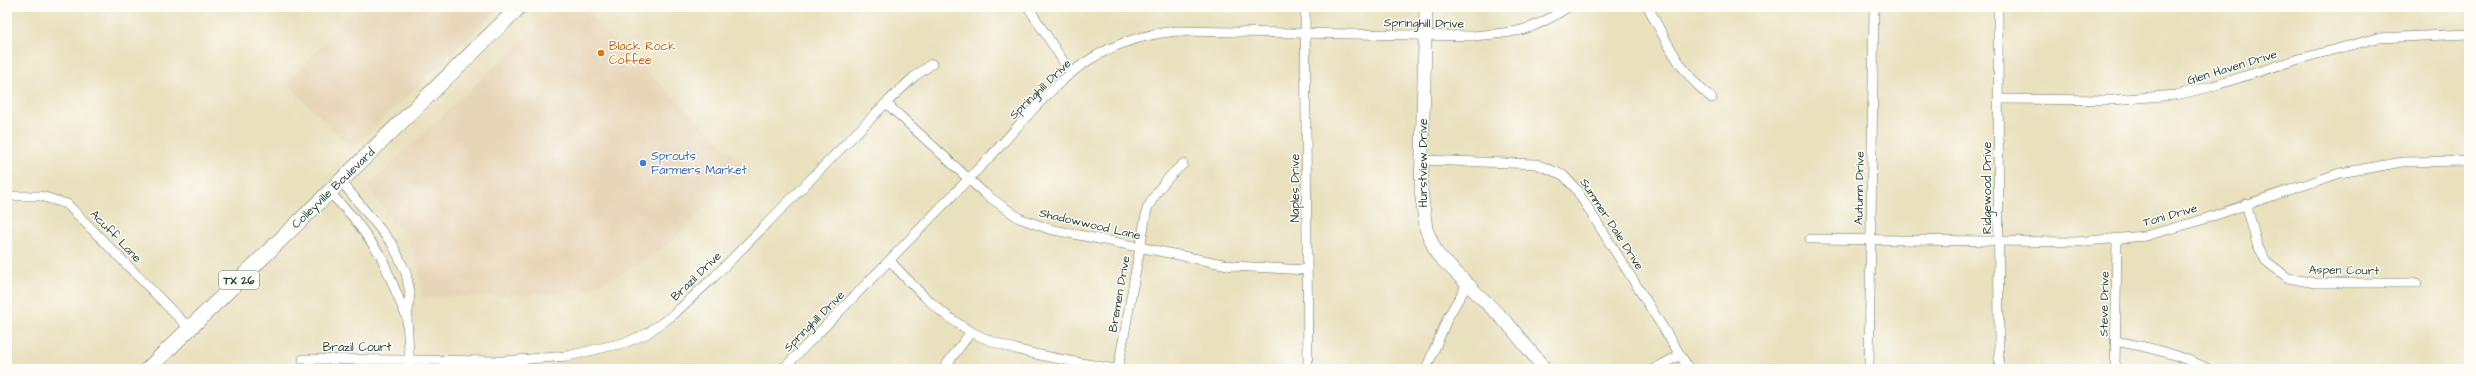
<svg xmlns="http://www.w3.org/2000/svg" width="2476" height="376" viewBox="0 0 2476 376" font-family="'Architects Daughter',sans-serif">
<rect width="100%" height="100%" fill="#fdfcf7"/>
<filter id="ink" filterUnits="userSpaceOnUse"><feTurbulence type="fractalNoise" baseFrequency=".025" numOctaves="2"/><feDisplacementMap in="SourceGraphic" scale="8" xChannelSelector="R" yChannelSelector="G"/><feConvolveMatrix kernelMatrix="1 2 1 2 8 2 1 2 1" color-interpolation-filters="sRGB"/></filter>
<filter id="wash" filterUnits="userSpaceOnUse"><feTurbulence type="fractalNoise" baseFrequency=".012" numOctaves="4" result="noise"/><feDisplacementMap in="SourceGraphic" scale="16" xChannelSelector="R" yChannelSelector="G"/><feGaussianBlur stdDeviation="0.9" result="paint"/><feColorMatrix in="noise" values="0 0 0 0 0 0 0 0 0 0 0 0 0 0 0 0 0 1.4 0 .05"/><feComposite in="paint" operator="in"/></filter>
<g filter="url(#wash)">
<rect width="100%" height="100%" fill="#e9e0bd"/>
<!-- built -->
<g fill="#e7d5b7">
<polygon points="357,7 500,7 352,149 287,83"/>
<polygon points="558,7 581,7 745,167 672,241 645,261 590,289 548,294 422,298 419,267 409,242 367,187"/>
</g>
</g>
<g filter="url(#ink)">
<g fill="none" stroke-linecap="round" stroke-linejoin="round">
<defs>
<g id="street">
<polyline points="1028,7 1071,73"/>
<polyline points="1305,7 1308,369"/>
<path d="M1648,7C1666,41 1681,74 1712,98"/>
<polyline points="1998,7 1999,369"/>
<polyline points="1999,99 2112,100 2176,95 2210,87 2299,59 2378,38 2469,34"/>
<polyline points="886,103 984,193 1019,218 1049,229 1233,266 1307,270"/>
<polyline points="1422,160 1536,164 1563,175 1576,189 1689,369"/>
<polyline points="341,181 393,245 406,273 410,293 407,319 410,369"/>
<polyline points="329,192 353,217 381,256 407,318"/>
<polyline points="7,196 41,196 67,204 190,329"/>
<polyline points="2246,203 2257,244 2266,261 2288,278 2315,283 2417,283"/>
<polyline points="1810,239 2075,242 2145,236 2195,222 2340,173 2403,162 2469,161"/>
<path d="M890,261C914,287 939,314 970,331C1008,353 1070,360 1114,369"/>
<path d="M2115,341C2148,347 2179,354 2208,369"/>
<polyline points="303,359 502,361 568,356 627,342 646,334 673,315 714,277 886,103 915,76 932,64"/>
<path d="M783,369C851,300 918,231 986,161C1019,127 1049,86 1089,60C1116,43 1145,34 1177,31L1472,36C1515,33 1531,32 1568,7"/>
<polyline points="943,369 971,332"/>
<path d="M1118,369L1147,209C1157,190 1167,178 1183,164"/>
<polyline points="1426,369 1448,317 1468,283"/>
<polyline points="1654,369 1680,355"/>
<polyline points="1869,369 1874,7"/>
<polyline points="2115,369 2117,239"/>
</g>
<polyline id="secondary" points="1426,7 1421,190 1426,229 1437,254 1508,324 1545,369"/>
<polyline id="primary" points="148,369 519,7"/>
</defs>
<!-- street casing -->
<use href="#street" stroke="#667664" stroke-width="10"/>
<!-- secondary casing -->
<use href="#secondary" stroke="#667664" stroke-width="14"/>
<!-- primary casing -->
<use href="#primary" stroke="#667664" stroke-width="16"/>
<!-- street -->
<use href="#street" stroke="#fff" stroke-width="9"/>
<!-- secondary -->
<use href="#secondary" stroke="#fff" stroke-width="13"/>
<!-- primary -->
<use href="#primary" stroke="#fff" stroke-width="15"/>
</g>
</g>
<!-- markers -->
<circle fill="#e8710a" stroke="#fdfcf7" stroke-width="1.5" cx="601" cy="53" r="4"/>
<circle fill="#3f7fe0" stroke="#fdfcf7" stroke-width="1.5" cx="643" cy="163" r="4"/>
<g text-anchor="middle" stroke-width="3" stroke-linejoin="round" paint-order="stroke">
<!-- shield labels -->
<rect fill="#fdfcf7" stroke="#62766e" stroke-width="1" x="219" y="271" width="40" height="18" rx="3"/>
<g font-size="11" font-weight="bold" fill="#1f3d34">
<text x="239" y="284">TX 26</text>
</g>
<!-- street labels -->
<g font-size="12" fill="#1f3d34" stroke="#fdfcf7">
<text transform="translate(1424 23) rotate(1)" y="4">Springhill Drive</text>
<text transform="translate(2232 67) rotate(-17)" y="4">Glen Haven Drive</text>
<text transform="translate(1040 89) rotate(-44)" y="4">Springhill Drive</text>
<text transform="translate(1423 163) rotate(-90)" y="4">Hurstview Drive</text>
<text transform="translate(333 188) rotate(-44)" y="4">Colleyville Boulevard</text>
<text transform="translate(1295 188) rotate(-90)" y="4">Naples Drive</text>
<text transform="translate(1859 188) rotate(-89)" y="4">Autumn Drive</text>
<text transform="translate(1987 188) rotate(-90)" y="4">Ridgewood Drive</text>
<text transform="translate(2170 215) rotate(-16)" y="4">Toni Drive</text>
<text transform="translate(1090 224) rotate(13)" y="4">Shadowwood Lane</text>
<text transform="translate(1612 224) rotate(57)" y="4">Summer Dale Drive</text>
<text transform="translate(116 236) rotate(46)" y="4">Acuff Lane</text>
<text transform="translate(2344 270) rotate(1)" y="4">Aspen Court</text>
<text transform="translate(696 276) rotate(-44)" y="4">Brazil Drive</text>
<text transform="translate(1119 294) rotate(-80)" y="4">Bremen Drive</text>
<text transform="translate(2104 304) rotate(-89)" y="4">Steve Drive</text>
<text transform="translate(814 321) rotate(-45)" y="4">Springhill Drive</text>
<text x="357" y="351">Brazil Court</text>
</g>
<!-- food labels -->
<g font-size="12" fill="#c56008" stroke="#fdfcf7" text-anchor="start">
<text x="609" y="50">Black Rock<tspan x="609" dy="14">Coffee</tspan></text>
</g>
<!-- shop labels -->
<g font-size="12" fill="#366cbe" stroke="#fdfcf7" text-anchor="start">
<text x="651" y="160">Sprouts<tspan x="651" dy="14">Farmers Market</tspan></text>
</g>
</g>
<!-- margin -->
<rect width="2476" height="376" fill="none" stroke="#fdfcf7" stroke-width="24"/>
</svg>
